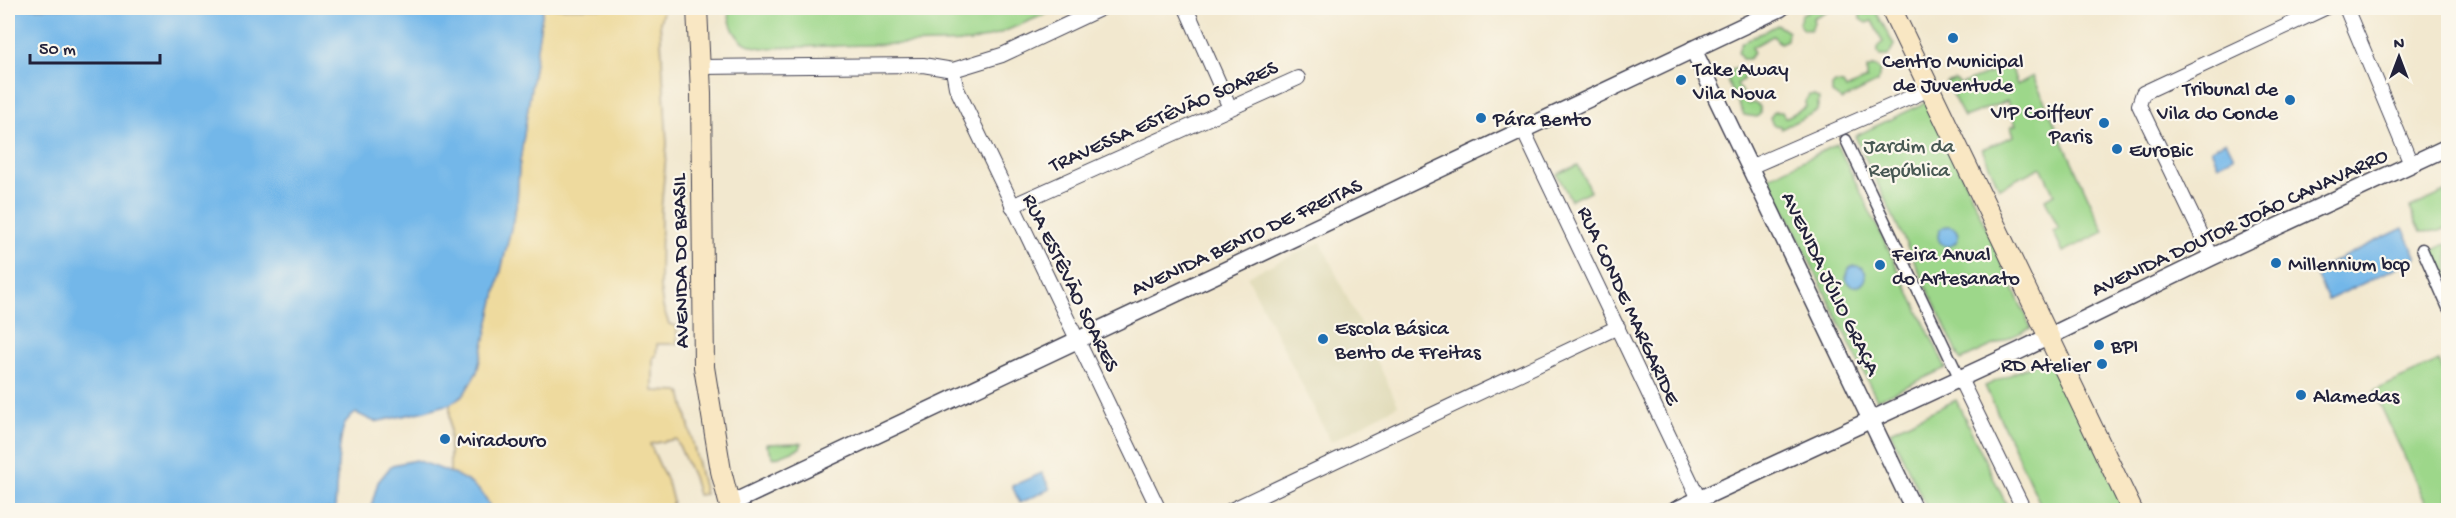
<svg xmlns="http://www.w3.org/2000/svg" width="2456" height="518" viewBox="0 0 2456 518" font-family="'Gochi Hand',sans-serif">
<rect width="100%" height="100%" fill="#fbf7ec"/>
<filter id="ink" filterUnits="userSpaceOnUse"><feTurbulence type="fractalNoise" baseFrequency=".0167" numOctaves="2"/><feDisplacementMap in="SourceGraphic" scale="12" xChannelSelector="R" yChannelSelector="G"/><feConvolveMatrix kernelMatrix="1 2 1 2 8 2 1 2 1" color-interpolation-filters="sRGB"/></filter>
<filter id="wash" filterUnits="userSpaceOnUse"><feTurbulence type="fractalNoise" baseFrequency=".008" numOctaves="4" result="noise"/><feDisplacementMap in="SourceGraphic" scale="24" xChannelSelector="R" yChannelSelector="G"/><feGaussianBlur stdDeviation="1.35" result="paint"/><feColorMatrix in="noise" values="0 0 0 0 0 0 0 0 0 0 0 0 0 0 0 0 0 1.4 0 .05"/><feComposite in="paint" operator="in"/></filter>
<g filter="url(#wash)">
<rect width="100%" height="100%" fill="#f2e8cf"/>
<!-- built -->
<polygon fill="#e1dcba" points="1321,242 1398,405 1331,442 1247,276"/>
<!-- green -->
<g fill="#9dd78a" stroke="#607c62" stroke-width="1.5">
<path d="M728,8H1060L996,35L970,42L762,48C738,45 730,31 728,8Z"/>
<polygon points="1815,8 1833,8 1813,18 1814,23 1810,30 1803,29 1799,23 1802,14"/>
<polygon points="1867,8 1875,10 1894,45 1888,56 1880,56 1878,53 1878,46 1883,42 1872,21 1866,23 1860,19 1860,12"/>
<polygon points="1777,25 1788,32 1787,40 1780,43 1773,36 1752,47 1754,53 1749,59 1742,59 1738,52 1741,43"/>
<polygon points="2011,65 2017,85 2033,76 2104,232 2063,252 2053,231 2059,229 2045,199 2054,194 2041,167 1999,188 1982,149 2014,136 2011,126 2016,125 2007,101 1964,117 1946,83 1955,80 1961,84"/>
<polygon points="1874,66 1880,70 1878,82 1842,100 1832,93 1832,86 1835,83 1843,84 1846,89 1867,79 1867,69"/>
<polygon points="1737,68 1744,72 1743,80 1737,84 1748,104 1754,103 1760,107 1760,114 1757,117 1744,115 1727,80 1729,78 1730,71"/>
<polygon points="1809,95 1813,95 1819,99 1817,111 1781,129 1780,126 1773,125 1770,118 1774,112 1782,112 1785,118 1806,107 1805,102"/>
<polygon points="1929,101 2031,328 1961,360 1855,136"/>
<polygon points="1837,144 1946,368 1877,400 1769,177"/>
<polygon points="1578,165 1590,191 1571,200 1557,174"/>
<polygon points="2445,192 2448,199 2448,227 2440,231 2421,232 2410,208"/>
<polygon points="2448,243 2448,280 2442,283 2428,253"/>
<polygon points="2054,355 2126,510 2043,510 1985,386"/>
<polygon points="2439,361 2448,381 2448,506 2439,510 2429,510 2374,391"/>
<polygon points="1956,400 2009,510 1928,510 1890,431"/>
<polygon points="802,443 800,448 774,458 766,444"/>
</g>
<!-- sand -->
<path fill="#eeda9e" stroke="#887e6c" stroke-width="1.5" d="M543,8H664L660,22L667,144L661,211L660,287L663,307L669,324L677,326V344H657L656,356L653,357V391L681,392L705,494L698,495L693,477L676,439L650,444L669,486L673,502L669,510H491C486,492 468,479 450,473V404L464,394L477,372L517,203L519,168Z"/>
<!-- water -->
<g fill="#73b7e9" stroke="#4a6c92" stroke-width="1.5">
<path d="M8,8H543L519,168L517,203L477,372L464,394L450,404L421,412L375,422L356,413C352,416 348,418 345,423C338,438 336,492 335,510H8Z"/>
<polygon points="2226,141 2234,157 2218,165 2211,149"/>
<circle cx="1948" cy="236" r="10"/>
<polygon points="2403,228 2417,258 2328,300 2314,271"/>
<circle cx="1856" cy="276" r="10"/>
<path d="M416,460C443,470 483,480 491,510H370L378,482L392,465Z"/>
<polygon points="1042,473 1050,489 1020,503 1012,486"/>
</g>
</g>
<g filter="url(#ink)">
<g fill="none" stroke-linecap="round" stroke-linejoin="round">
<defs>
<g id="pedestrian">
<polyline points="1846,140 1960,379"/>
<polyline points="2422,249 2448,308"/>
</g>
<g id="minor">
<polyline points="1186,8 1230,108"/>
<polyline points="2346,8 2411,164"/>
<polyline points="700,67 923,65 953,70 1002,55 1102,8"/>
<polyline points="953,70 956,87 1159,510"/>
<polyline points="1523,130 1699,499"/>
<polyline points="1750,167 1932,88"/>
<polyline points="1012,206 1298,78"/>
<polyline points="2212,257 2139,105 2143,93 2325,8"/>
<polyline points="1960,379 2024,510"/>
<polyline points="1231,510 1618,327"/>
</g>
<g id="tertiary">
<polyline points="1693,49 1914,510"/>
<polyline points="730,504 1781,8"/>
<polyline points="1676,510 2019,351 2212,257 2448,147"/>
</g>
<g id="secondary">
<polyline points="697,8 701,93 704,367 721,471 731,510"/>
<polyline points="1891,8 2132,510"/>
</g>
</defs>
<!-- pedestrian casing -->
<use href="#pedestrian" stroke="#414051" stroke-width="13"/>
<!-- minor casing -->
<use href="#minor" stroke="#414051" stroke-width="16"/>
<!-- tertiary casing -->
<use href="#tertiary" stroke="#414051" stroke-width="19"/>
<!-- secondary casing -->
<use href="#secondary" stroke="#414051" stroke-width="22"/>
<!-- pedestrian -->
<use href="#pedestrian" stroke="#fff" stroke-width="10"/>
<!-- minor -->
<use href="#minor" stroke="#fff" stroke-width="14"/>
<!-- tertiary -->
<use href="#tertiary" stroke="#fff" stroke-width="16"/>
<!-- secondary -->
<use href="#secondary" stroke="#f9e7c3" stroke-width="20"/>
</g>
</g>
<!-- markers -->
<g fill="#1f6fb2" stroke="#fbf7ec" stroke-width="2">
<circle cx="1953" cy="38" r="6"/>
<circle cx="1681" cy="80" r="6"/>
<circle cx="2290" cy="100" r="6"/>
<circle cx="1481" cy="118" r="6"/>
<circle cx="2104" cy="123" r="6"/>
<circle cx="2117" cy="149" r="6"/>
<circle cx="2276" cy="263" r="6"/>
<circle cx="1880" cy="265" r="6"/>
<circle cx="1323" cy="339" r="6"/>
<circle cx="2099" cy="345" r="6"/>
<circle cx="2102" cy="364" r="6"/>
<circle cx="2301" cy="395" r="6"/>
<circle cx="445" cy="439" r="6"/>
</g>
<g text-anchor="middle" stroke-width="4.5" stroke-linejoin="round" paint-order="stroke">
<!-- poi labels -->
<g font-size="21" fill="#22223b" stroke="#fbf7ec" text-anchor="start">
<text x="1953" y="67" text-anchor="middle">Centro Municipal<tspan x="1953" dy="24">de Juventude</tspan></text>
<text x="1693" y="75">Take Away<tspan x="1693" dy="24">Vila Nova</tspan></text>
<text x="2278" y="95" text-anchor="end">Tribunal de<tspan x="2278" dy="24">Vila do Conde</tspan></text>
<text x="2092" y="118" text-anchor="end">VIP Coiffeur<tspan x="2092" dy="24">Paris</tspan></text>
<text x="1493" y="125">Pára Bento</text>
<text x="2129" y="156">EuroBic</text>
<text x="1892" y="260">Feira Anual<tspan x="1892" dy="24">do Artesanato</tspan></text>
<text x="2288" y="270">Millennium bcp</text>
<text x="1335" y="334">Escola Básica<tspan x="1335" dy="24">Bento de Freitas</tspan></text>
<text x="2111" y="352">BPI</text>
<text x="2090" y="371" text-anchor="end">RD Atelier</text>
<text x="2313" y="402">Alamedas</text>
<text x="457" y="446">Miradouro</text>
</g>
<!-- street labels -->
<g font-size="21" fill="#22223b" stroke="#fbf7ec">
<text transform="translate(1163 115) rotate(-24)" y="7">TRAVESSA ESTÊVÃO SOARES</text>
<text transform="translate(2239 221) rotate(-25)" y="7">AVENIDA DOUTOR JOÃO CANAVARRO</text>
<text transform="translate(1246 236) rotate(-25)" y="7">AVENIDA BENTO DE FREITAS</text>
<text transform="translate(679 261) rotate(-91)" y="7">AVENIDA DO BRASIL</text>
<text transform="translate(1072 282) rotate(64)" y="7">RUA ESTÊVÃO SOARES</text>
<text transform="translate(1832 283) rotate(64)" y="7">AVENIDA JÚLIO GRAÇA</text>
<text transform="translate(1630 305) rotate(65)" y="7">RUA CONDE MARGARIDE</text>
</g>
<!-- park labels -->
<g font-size="21" fill="#475853" stroke="#fbf7ec">
<text x="1909" y="152">Jardim da<tspan x="1909" dy="24">República</tspan></text>
</g>
</g>
<!-- margin -->
<rect width="2456" height="518" fill="none" stroke="#fbf7ec" stroke-width="30"/>
<!-- north arrow -->
<g transform="translate(2399 57)" stroke="#fbf7ec" stroke-width="4.5" paint-order="stroke">
<path d="M0-4.5L10 22L0 15L-10 22Z" fill="#22223b"/>
<text y="-9" font-size="16" font-weight="bold" text-anchor="middle" fill="#22223b">N</text>
</g>
<!-- scale -->
<path d="M30 54v9h130v-9" fill="none" stroke="#22223b" stroke-width="3"/>
<text x="39" y="54" font-size="18" fill="#22223b" stroke="#fbf7ec" stroke-width="4.5" paint-order="stroke">50 m</text>
</svg>
